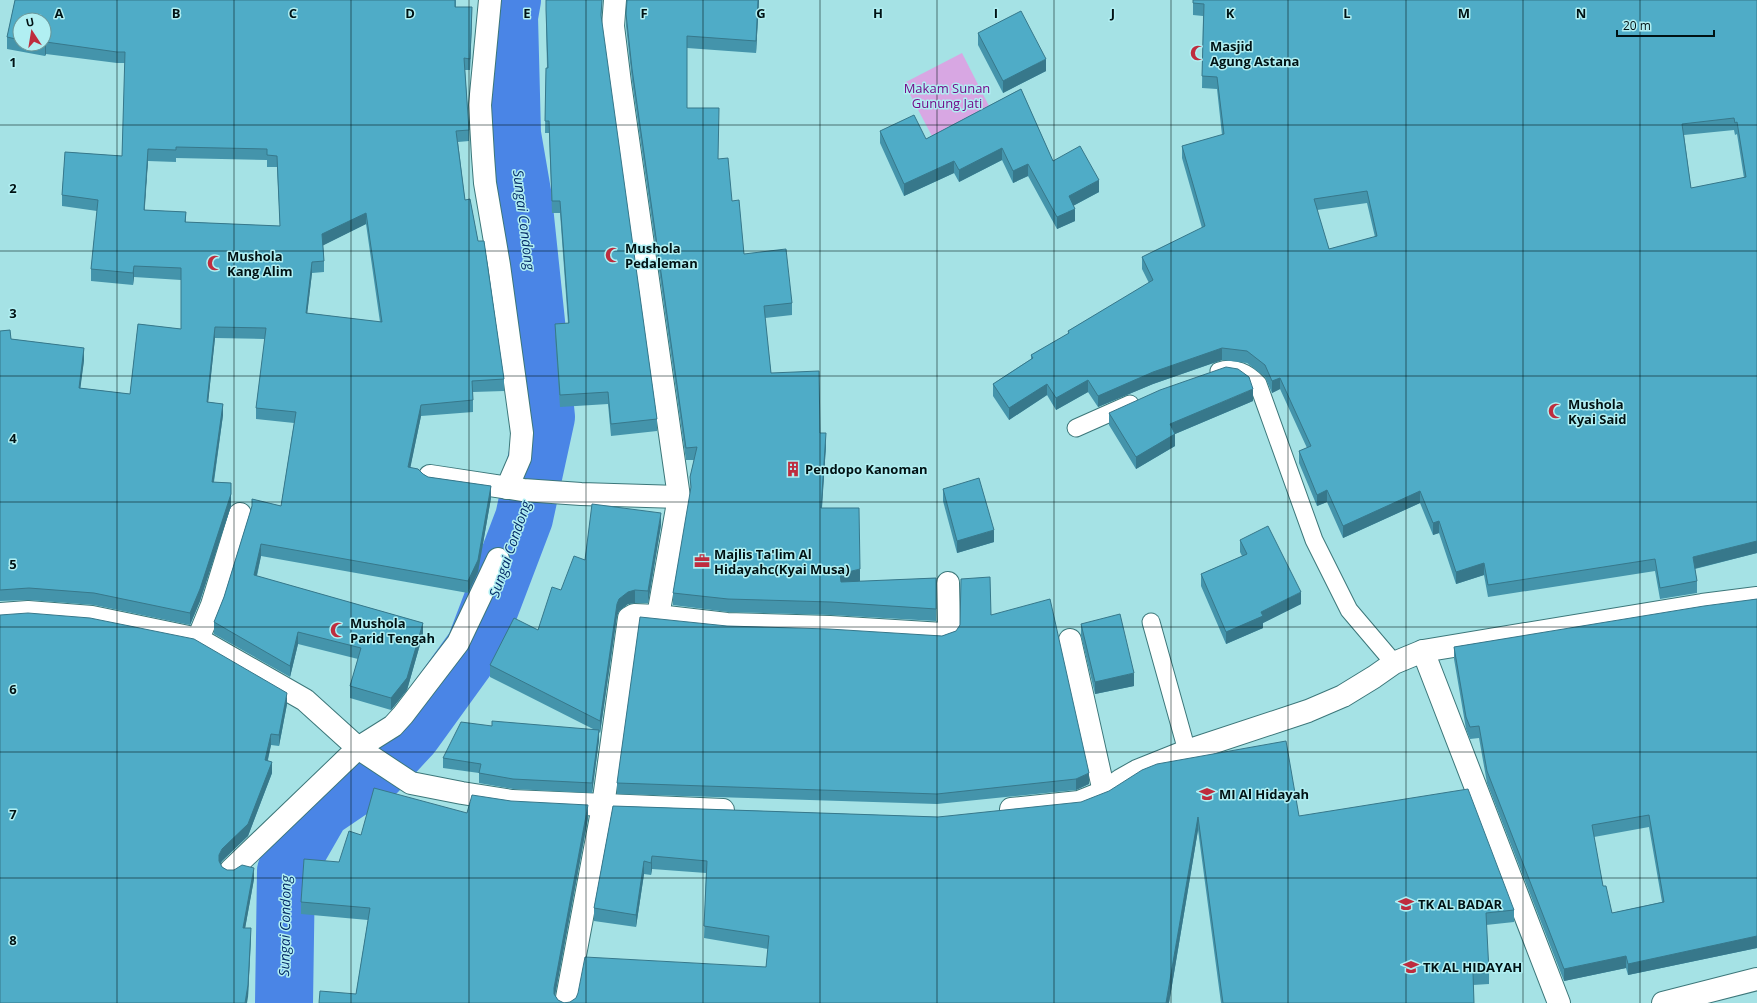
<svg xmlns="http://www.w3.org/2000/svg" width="1757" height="1003" viewBox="0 0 1757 1003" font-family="'Open Sans',sans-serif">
<rect width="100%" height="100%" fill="#a5e2e5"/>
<!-- green -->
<polygon fill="#d8a7e3" points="962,53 990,108 933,138 904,83"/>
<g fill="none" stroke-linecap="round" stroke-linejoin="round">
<!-- river -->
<polyline stroke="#4a85e6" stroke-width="58" points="284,1003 286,871 321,810 377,772 412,734 475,647 524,518 546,417 523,198 512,134 509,17 512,0"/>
<defs>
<g id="lane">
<path d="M1219,371C1234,366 1248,373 1258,384L1314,540L1349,610L1394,663"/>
<polyline points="1076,428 1130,404"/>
<polyline points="1151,622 1187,751"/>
</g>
<g id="street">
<polyline points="490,0 480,105 483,156 485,183 499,265 522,433 520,458 507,488"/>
<polyline points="615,0 613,26 620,83 679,497 658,616"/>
<polyline points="430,476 523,490 581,494 679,497"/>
<polyline points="0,614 28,612 92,617 198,639 305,700 358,748 411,783 462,793 512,801 723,810"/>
<polyline points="198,639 212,605 240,514"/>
<polyline points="1070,640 1104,792"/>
<polyline points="1423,651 1559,1003"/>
<polyline points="1011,809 1079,802 1104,792 1121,780 1137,771 1187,751 1308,711 1343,696 1374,677 1394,663 1423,651 1702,605 1757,598"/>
<polyline points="231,870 358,748 393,726 403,715 458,643 498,559"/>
<polyline points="566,1003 603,806 629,618 634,615 658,616 727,624 830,627 943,634 948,633 949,628 948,583"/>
<polyline points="1663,1003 1757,979"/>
</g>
</defs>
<!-- lane casing -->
<use href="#lane" stroke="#3c777a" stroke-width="19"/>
<!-- street casing -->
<use href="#street" stroke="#3c777a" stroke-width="24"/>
<!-- lane -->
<use href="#lane" stroke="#fff" stroke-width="17"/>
<!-- street -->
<use href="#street" stroke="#fff" stroke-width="22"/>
</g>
<!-- wall -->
<g fill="#4494ab" fill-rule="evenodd">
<path d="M15,0H456V7H472L470,70H465L469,130V141L458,142L465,200L470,199L478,241H484L504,379V391L473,392V412L421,416L410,468L418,469L423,474L428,477L491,486V498L478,572L468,593L261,556L257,576L423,623V634L407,690L391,710L350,698V686L358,659L298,644L290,677L214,634V622L224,597L252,506V499L281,506L294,423L256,419V408L265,339L215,338L208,402L223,404V415L214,482L231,483V506L200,601L190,625L94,605L29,600L0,601V331L10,330L11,339L84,348V360L80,388L130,394L138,324L181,329V280L134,277L133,285L91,281V269L97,211L62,206V195L65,152L122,156L125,63H117L46,54L45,56L7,49V37ZM20,20H44V44H20ZM176,158L267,160V167H277L280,226L186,222V212L144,210L148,161L176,162ZM366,224L380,322L307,313L312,273L324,272V261L323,245Z"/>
<polygon points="546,0 602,0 601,19 657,419 657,431 611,436 608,404 560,407 555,336 555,324 568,323 560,213 552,213 549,133 545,133 546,68 547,68 546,22"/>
<polygon points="627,0 759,0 756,53 687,48 687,108 718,159 732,201 744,254 792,303 792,315 765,318 771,373 820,433 826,445 822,508 860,581 856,582 936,578 936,621 831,615 728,612 673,605 673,593 691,491 690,477 694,460 686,460 632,81 626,26"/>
<path d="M1757,0V553L1695,569L1697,581V593L1660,599L1655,571L1488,597L1484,575L1456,584L1439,533L1433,535L1420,503L1343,538L1327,502L1317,506L1299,463V451L1307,448L1280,389L1272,393L1265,377L1247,363L1222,360L1153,384L1098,407L1088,392L1056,410L1047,395L1009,420L993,396V384L1031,359V355L1068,334V331L1149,283L1142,269V257L1202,228L1182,158V146L1222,135L1217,89L1202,88L1203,16L1193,15V3ZM1734,130L1735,135L1737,134L1744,178L1691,188L1684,135ZM1367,203L1375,237L1329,249L1317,210Z"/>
<polygon points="978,33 1046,71 1003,93 978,45"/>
<polygon points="1021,89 1053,161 1099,192 1073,206 1075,221 1057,229 1028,176 1013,183 1002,160 959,182 954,173 904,196 880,143 880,131 926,139"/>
<polygon points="1253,401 1175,434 1175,446 1136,469 1109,425 1109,413"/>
<polygon points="943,489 994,542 957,553 943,501"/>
<polygon points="661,525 648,603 635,603 628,604 619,611 617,616 600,733 599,732 599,740 592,793 513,789 479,783 479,773 443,768 443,758 492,726 595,730 490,677 490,665 538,630 561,590 585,560"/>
<polygon points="1240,540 1301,604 1263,623 1263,628 1226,644 1201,586 1201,574 1242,556 1240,552"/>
<path d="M1757,599V948L1628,975L1626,968L1564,981L1487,783L1479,738L1470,739L1466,729L1454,659V647ZM1649,827L1662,902L1612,913L1603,886L1594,837Z"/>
<polygon points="991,615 1089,784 1076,790 937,804 617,794 617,783 727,626 942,636 956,631"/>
<polygon points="1081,624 1134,686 1095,694 1081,636"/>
<polygon points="287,704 279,746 271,745 268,760 272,773 248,836 222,861 220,864 222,867 227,870 254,879 245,928 251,940 248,997 0,1003"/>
<polygon points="613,806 938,817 1299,816 1514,910 1514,922 1486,925 1489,972 1489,984 1473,985 1474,1003 1221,1003 1198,830 1169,1003 319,1003 356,994 368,920 301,914 301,902 339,862 361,835 467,813 588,818 555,995 558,1000 564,1003 570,1002 766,967 768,949 704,938 706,873 652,869 651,875 644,874 636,927 594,921 594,908"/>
</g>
<!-- shaded-wall -->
<g fill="#37788b">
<polygon points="758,0 759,0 756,53 756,41"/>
<polygon points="472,7 472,19 470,70 470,59"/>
<polygon points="46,42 46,54 45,56 45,45"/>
<polygon points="1046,59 1046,71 1003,93 1003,81"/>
<polygon points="1002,148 1002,160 959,182 959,170"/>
<polygon points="148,149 148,161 144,221 144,210"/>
<polygon points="954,161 954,173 904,196 904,184"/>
<polygon points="1028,164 1028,176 1013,183 1013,171"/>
<polygon points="1099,180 1099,192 1069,208 1069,196"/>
<polygon points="1075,209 1075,221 1057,229 1057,217"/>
<polygon points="366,213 366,224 322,246 322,234"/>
<polygon points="312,262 312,273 306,324 306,313"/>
<polygon points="134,266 134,277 133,285 133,273"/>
<polygon points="215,327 215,338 207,413 207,402"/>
<polygon points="84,348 84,360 79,399 79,388"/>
<polygon points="1222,348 1222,360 1153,384 1098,407 1098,396 1153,372"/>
<polygon points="1280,378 1280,389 1272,393 1272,381"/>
<polygon points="1088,380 1088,392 1056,410 1056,398"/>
<polygon points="1047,384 1047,395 1009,420 1009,408"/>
<polygon points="1253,389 1253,401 1175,434 1175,446 1136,469 1136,457 1170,424"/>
<polygon points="223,404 223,415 212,493 212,482"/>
<polygon points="421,405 421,416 408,479 408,467"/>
<polygon points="826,433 826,445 821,520 821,508"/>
<polygon points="491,486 491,498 478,572 468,593 468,581"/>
<polygon points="1327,490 1327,502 1317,506 1317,495"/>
<polygon points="1420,491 1420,503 1343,538 1343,526"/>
<polygon points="231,494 231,506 200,601 190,625 190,613"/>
<polygon points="661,513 661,525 648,603 648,591"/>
<polygon points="1439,521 1439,533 1433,535 1433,523"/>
<polygon points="994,530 994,542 957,553 957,541"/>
<polygon points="1757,541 1757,553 1693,569 1693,557"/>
<polygon points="261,544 261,556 254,587 254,575"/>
<polygon points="1484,563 1484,575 1456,584 1456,572"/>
<polygon points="860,569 860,581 840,586 840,574"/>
<polygon points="635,590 635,603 628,604 619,611 617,616 600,733 600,721 617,604 619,599 628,592"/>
<polygon points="1301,592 1301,604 1263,623 1263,628 1226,644 1226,632 1261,612"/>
<polygon points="423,623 423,634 407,690 391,710 391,698"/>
<polygon points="298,632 298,644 290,677 290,666"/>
<polygon points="1134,673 1134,686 1095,694 1095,682"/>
<polygon points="287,693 287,704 279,746 279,735"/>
<polygon points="599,730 599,740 592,793 592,783"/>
<polygon points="271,734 271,745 265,771 265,760"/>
<polygon points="272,762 272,773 248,836 222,861 219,867 219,855"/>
<polygon points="1089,773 1089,784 1076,790 1076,779"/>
<polygon points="588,805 588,818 554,1001 554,988"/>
<polygon points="1198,817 1198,830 1169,1003 1166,1003"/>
<polygon points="652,856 652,869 651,875 651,863"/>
<polygon points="644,861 644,874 636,927 636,915"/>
<polygon points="254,868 254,879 243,940 243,928"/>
<polygon points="251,928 248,997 247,1003 245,1003"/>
<polygon points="1757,936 1757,948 1628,975 1628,964"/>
<polygon points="1626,956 1626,968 1564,981 1564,969"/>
</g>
<!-- building -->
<g fill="#4facc7" stroke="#37788b" fill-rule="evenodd">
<path d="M15,0H455V7H472L470,59L464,58L469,130L456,131L465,200L470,199L478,241H484L504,379L472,381L473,400L421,405L408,467L418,469L423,474L428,477L491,486L478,560L468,581L261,544L254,575L423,623L407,678L391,698L350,686L361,648L298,632L290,666L214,622L224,597L252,506V499L281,506L296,412L256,408L266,328L215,327L207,402L223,404L212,482L231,483V494L200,589L190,613L94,593L29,588L0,590V331L10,330L11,339L84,348L79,388L130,394L138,324L181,329V268L134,266L133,273L91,269L98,200L62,195L65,152L122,156L125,52H117L46,42L45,45L42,44H44V20H20V40L7,37ZM176,147L267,149V155L277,156L280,226L185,222L186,212L144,210L148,149L176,150ZM366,213L382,322L306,313L312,262L324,261L322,234Z"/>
<polygon points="546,0 602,0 601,15 657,419 611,424 608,392 560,395 555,324 569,323 560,201 552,201 549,121 545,121 546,68 548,68 546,10"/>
<polygon points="627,0 758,0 756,41 687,36 687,108 719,108 718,159 728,158 732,201 739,200 744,254 786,249 792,303 764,306 771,373 819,371 820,433 826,433 821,508 859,508 860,569 840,574 841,582 936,578 936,609 831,602 728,599 673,593 691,487 690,477 697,447 686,448 632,69 626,14"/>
<path d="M1193,0H1757V541L1693,557L1697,581L1660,588L1655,559L1488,585L1484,563L1456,572L1439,521L1433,523L1420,491L1343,526L1327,490L1317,495L1299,451L1311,446L1280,378L1272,381L1265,365L1247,351L1222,348L1153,372L1098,396L1088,380L1056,398L1047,384L1009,408L993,384L1033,358L1031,355L1069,333L1068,331L1153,280L1142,257L1205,226L1182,146L1224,134L1217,77L1202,76L1204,4L1193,3ZM1734,118L1735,123L1737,122L1746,177L1691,188L1682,124ZM1367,191L1377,236L1329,249L1314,199Z"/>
<polygon points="1021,11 1046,59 1003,81 978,33"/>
<polygon points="1021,89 1053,161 1080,146 1099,180 1069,196 1075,209 1057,217 1028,164 1013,171 1002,148 959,170 954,161 904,184 880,131 914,115 926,139"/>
<polygon points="1226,367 1238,369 1249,377 1253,389 1170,424 1175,434 1136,457 1109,413 1160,390"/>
<polygon points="979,478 994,530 957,541 943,489"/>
<polygon points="592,504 661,513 648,591 635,590 628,592 619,599 617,604 600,721 490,665 514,618 538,630 552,587 561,590 574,556 585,560"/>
<polygon points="1268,526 1301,592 1261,612 1263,616 1226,632 1201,574 1247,554 1240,540"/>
<polygon points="990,577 991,615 1050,599 1089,773 1076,779 937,794 617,783 640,617 727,626 829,629 942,636 956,631 960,625 961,579"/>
<path d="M1757,599V936L1628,964L1626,956L1564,969L1487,771L1479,726L1470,727L1466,717L1454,647L1704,606ZM1649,815L1664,902L1612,913L1606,886H1603L1592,825Z"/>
<polygon points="28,613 90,618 194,639 287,693 279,735 271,734 265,760 272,762 248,824 222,849 219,855 219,861 222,867 227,870 234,870 242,865 254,868 243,928 251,928 248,985 245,1003 0,1003 0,615"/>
<polygon points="1120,614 1134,673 1095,682 1081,624"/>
<polygon points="492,721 599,730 592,783 513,779 479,773 481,764 443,758 461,722 492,726"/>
<polygon points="1286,741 1299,816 1468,789 1514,910 1486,913 1489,972 1473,973 1474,1003 1223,1003 1198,817 1166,1003 319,1003 320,991 356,994 370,908 301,902 304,859 339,862 349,831 361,835 374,788 467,813 472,795 511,801 588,805 554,988 554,994 558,1000 564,1003 570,1002 576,998 578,993 585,957 766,967 769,936 704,926 707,861 652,856 651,863 644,861 636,915 594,908 613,806 938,817 1081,802 1109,791 1142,770 1157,764"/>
</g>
<!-- grid -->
<path fill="none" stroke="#001214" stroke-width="1" stroke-opacity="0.55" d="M117,0V1003M234,0V1003M351,0V1003M469,0V1003M586,0V1003M703,0V1003M820,0V1003M937,0V1003M1054,0V1003M1171,0V1003M1288,0V1003M1406,0V1003M1523,0V1003M1640,0V1003M0,125H1757M0,251H1757M0,376H1757M0,502H1757M0,627H1757M0,752H1757M0,878H1757"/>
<!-- icons -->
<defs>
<symbol id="mosque-bare" viewBox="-9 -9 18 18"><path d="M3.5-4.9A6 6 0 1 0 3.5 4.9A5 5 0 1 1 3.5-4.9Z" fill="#be2d3e" stroke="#b1eff2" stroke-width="2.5" paint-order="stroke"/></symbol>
<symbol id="building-bare" viewBox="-9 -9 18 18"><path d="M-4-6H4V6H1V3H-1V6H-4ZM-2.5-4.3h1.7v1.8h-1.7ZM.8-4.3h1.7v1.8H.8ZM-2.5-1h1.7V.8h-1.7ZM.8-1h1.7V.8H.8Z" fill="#be2d3e" stroke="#b1eff2" stroke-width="2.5" paint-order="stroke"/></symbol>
<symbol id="office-bare" viewBox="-9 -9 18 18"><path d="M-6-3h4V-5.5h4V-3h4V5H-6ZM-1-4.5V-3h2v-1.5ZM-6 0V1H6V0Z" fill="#be2d3e" stroke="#b1eff2" stroke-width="2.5" paint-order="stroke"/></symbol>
<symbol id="school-bare" viewBox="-9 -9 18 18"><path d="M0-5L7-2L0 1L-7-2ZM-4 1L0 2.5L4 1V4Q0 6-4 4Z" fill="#be2d3e" stroke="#b1eff2" stroke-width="2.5" paint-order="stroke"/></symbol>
</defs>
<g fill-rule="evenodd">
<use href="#mosque-bare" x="1187" y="42" width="22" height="22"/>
<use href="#mosque-bare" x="602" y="244" width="22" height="22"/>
<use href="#mosque-bare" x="204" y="252" width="22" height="22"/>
<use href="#mosque-bare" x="1545" y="400" width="22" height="22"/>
<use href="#building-bare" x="782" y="458" width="22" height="22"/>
<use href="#office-bare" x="691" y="550" width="22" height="22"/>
<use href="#mosque-bare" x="327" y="619" width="22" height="22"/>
<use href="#school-bare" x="1196" y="783" width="22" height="22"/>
<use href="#school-bare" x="1395" y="893" width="22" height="22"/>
<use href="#school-bare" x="1400" y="956" width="22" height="22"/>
</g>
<g text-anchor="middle" stroke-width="3" stroke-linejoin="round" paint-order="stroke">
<!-- poi labels -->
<g font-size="13" font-weight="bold" fill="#001214" stroke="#b1eff2" text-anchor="start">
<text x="1210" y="51">Masjid<tspan x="1210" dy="15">Agung Astana</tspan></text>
<text x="625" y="253">Mushola<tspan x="625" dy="15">Pedaleman</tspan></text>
<text x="227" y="261">Mushola<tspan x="227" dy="15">Kang Alim</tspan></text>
<text x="1568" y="409">Mushola<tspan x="1568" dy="15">Kyai Said</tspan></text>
<text x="805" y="474">Pendopo Kanoman</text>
<text x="714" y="559">Majlis Ta'lim Al<tspan x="714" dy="15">Hidayahc(Kyai Musa)</tspan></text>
<text x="350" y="628">Mushola<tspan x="350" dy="15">Parid Tengah</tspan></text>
<text x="1219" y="799">MI Al Hidayah</text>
<text x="1418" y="909">TK AL BADAR</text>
<text x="1423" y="972">TK AL HIDAYAH</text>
</g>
<!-- park labels -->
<g font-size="13" fill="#750c89" stroke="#b1eff2">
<text x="947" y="93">Makam Sunan<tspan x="947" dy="15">Gunung Jati</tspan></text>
</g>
<!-- water labels -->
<g font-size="14" font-style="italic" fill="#052b67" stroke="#b1eff2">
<text transform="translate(524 220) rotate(83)" y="5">Sungai Condong</text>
<text transform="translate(510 549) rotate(-71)" y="5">Sungai Condong</text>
<text transform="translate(285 926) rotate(-89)" y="5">Sungai Condong</text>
</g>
</g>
<g font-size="13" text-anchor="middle" font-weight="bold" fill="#001214" stroke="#b1eff2" stroke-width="3" stroke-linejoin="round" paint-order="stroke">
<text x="59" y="18">A</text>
<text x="176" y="18">B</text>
<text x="293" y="18">C</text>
<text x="410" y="18">D</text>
<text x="527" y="18">E</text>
<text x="644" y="18">F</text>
<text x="761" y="18">G</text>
<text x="878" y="18">H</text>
<text x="996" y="18">I</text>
<text x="1113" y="18">J</text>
<text x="1230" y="18">K</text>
<text x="1347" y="18">L</text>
<text x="1464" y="18">M</text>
<text x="1581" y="18">N</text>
<text x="13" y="67">1</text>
<text x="13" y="193">2</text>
<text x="13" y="318">3</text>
<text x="13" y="443">4</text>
<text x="13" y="569">5</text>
<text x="13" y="694">6</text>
<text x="13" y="819">7</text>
<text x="13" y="945">8</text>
</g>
<!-- north arrow -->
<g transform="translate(32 32) rotate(348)"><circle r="19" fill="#b1eff2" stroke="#6a9799"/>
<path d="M0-3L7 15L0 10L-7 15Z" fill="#be2d3e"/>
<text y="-6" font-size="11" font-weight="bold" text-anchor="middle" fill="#001214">U</text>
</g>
<!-- scale -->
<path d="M1617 30v6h97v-6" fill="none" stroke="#001214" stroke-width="2"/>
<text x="1623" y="30" font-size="12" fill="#001214" stroke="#b1eff2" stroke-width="3" paint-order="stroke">20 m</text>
</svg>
